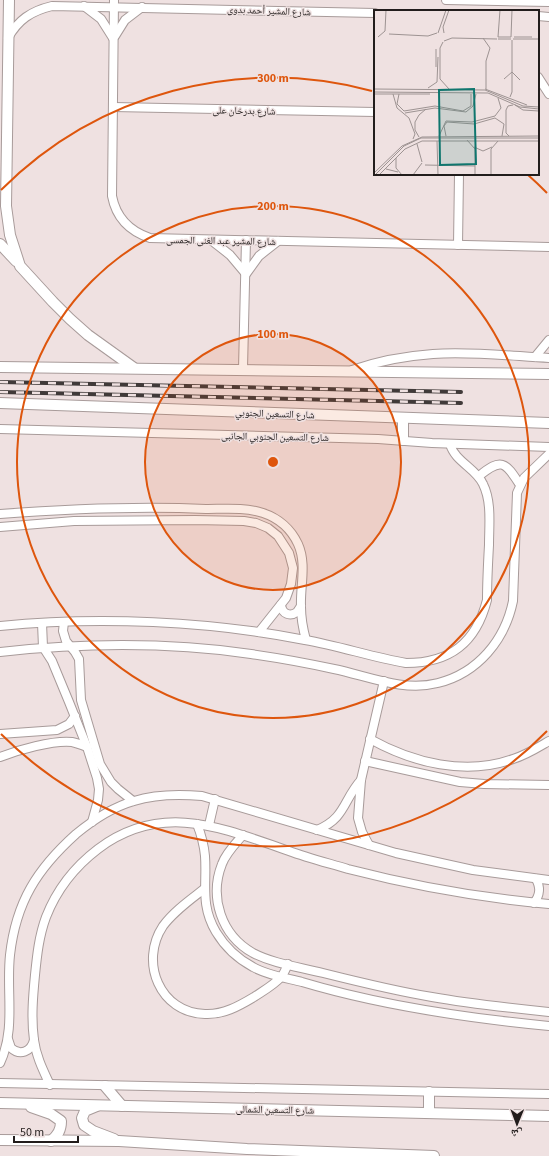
<svg xmlns="http://www.w3.org/2000/svg" width="549" height="1156" viewBox="0 0 549 1156" font-family="'Source Sans 3','Noto Naskh Arabic',sans-serif">
<rect width="100%" height="100%" fill="#efe1e1"/>
<g fill="none" stroke-linecap="round" stroke-linejoin="round">
<defs>
<g id="minor">
<path d="M114,0L112,196C116,217 129,231 150,238L549,247"/>
<polyline points="446,0 549,2"/>
<polyline points="84,6 101,19 113,38"/>
<polyline points="538,16 549,17"/>
<polyline points="115,36 125,20 142,7"/>
<path d="M8,38C18,20 31,11 52,6L375,13"/>
<polyline points="538,77 549,94"/>
<polyline points="113,107 375,112"/>
<polyline points="211,240 230,255 246,274 259,256 278,241"/>
<polyline points="458,245 459,174"/>
<polyline points="535,357 549,340"/>
<polyline points="243,369 246,240"/>
<path d="M352,370C378,361 405,356 433,354C469,351 512,356 549,358"/>
<polyline points="0,429 378,439 432,443 549,447"/>
<path d="M479,476C501,458 505,461 520,485"/>
<path d="M0,514C68,509 137,506 206,509C224,509 245,507 263,513C278,518 291,529 298,544C307,564 300,586 301,607C301,618 303,629 306,640"/>
<polyline points="0,527 74,521 195,520 244,521 256,523 268,528 278,536 289,553 293,568 291,584 286,598 259,632"/>
<path d="M281,605C282,614 290,617 297,612L301,606"/>
<polyline points="64,622 63,631 66,641 75,652 79,659 81,700 100,764 111,782 118,789 133,801"/>
<polyline points="42,623 43,647 52,661 69,702 87,747 97,778 99,789 98,800 92,822"/>
<path d="M0,626C98,616 209,621 305,640C339,646 372,657 406,663C450,663 476,643 487,600C487,582 488,563 489,545C489,525 492,502 483,484C476,468 455,462 450,444"/>
<path d="M0,652C83,643 168,642 251,654C279,658 307,663 334,669C368,676 403,692 438,683C478,673 505,640 513,601L517,493L524,478L549,454"/>
<polyline points="0,734 57,730 69,724 75,716"/>
<path d="M370,739C413,763 466,776 513,759C526,755 537,748 549,741"/>
<path d="M0,757C18,750 53,740 72,742C77,743 82,745 87,747"/>
<polyline points="365,761 460,782 484,784 549,785"/>
<path d="M197,824C201,834 204,845 205,856C207,884 200,905 216,932C225,947 238,959 253,967C267,975 286,978 302,982C382,1006 466,1018 549,1026"/>
<polyline points="209,825 215,799"/>
<path d="M317,830C346,818 343,800 361,780"/>
<path d="M243,835C235,844 226,853 222,864C209,897 221,935 253,953C274,964 300,967 323,973C359,982 395,991 432,997C471,1004 510,1008 549,1012"/>
<polyline points="369,845 362,832 358,818 361,780 384,681"/>
<path d="M204,889C190,900 174,911 163,926C139,962 160,1013 205,1014C223,1015 239,1006 254,997C263,991 274,985 281,977C284,974 286,968 288,964"/>
<path d="M534,903C540,895 541,888 536,879"/>
<path d="M8,1039L11,1048C20,1056 31,1052 34,1040"/>
<path d="M0,1063C16,1029 6,992 10,955C16,902 37,869 76,834C93,820 113,807 134,801C156,794 179,794 202,796L396,853L473,870L549,880"/>
<polyline points="0,1083 549,1094"/>
<path d="M50,1085C43,1070 36,1056 34,1040C31,1018 33,996 35,975C37,955 39,936 46,917C57,889 73,868 98,849C162,801 222,828 289,851C308,858 328,863 348,869C414,886 481,898 549,904"/>
</g>
<g id="major">
<polyline points="9,0 6,206 10,235 20,266 53,302 70,319 88,335 134,368"/>
<polyline points="0,244 16,261"/>
<polyline points="0,367 549,374"/>
<polyline points="0,403 549,423"/>
<polyline points="403,440 403,418"/>
<polyline points="105,1086 122,1106"/>
<polyline points="0,1103 549,1116"/>
<polyline points="97,1106 85,1111 82,1118 84,1125 93,1131 114,1139"/>
<path d="M31,1107L51,1114L61,1121C61,1130 58,1135 51,1141"/>
<polyline points="429,1113 429,1092"/>
<polyline points="0,1140 119,1141 247,1149 434,1156"/>
</g>
</defs>
<!-- minor casing -->
<use href="#minor" stroke="#a89b9a" stroke-width="10"/>
<!-- major casing -->
<use href="#major" stroke="#a89b9a" stroke-width="12"/>
<!-- minor -->
<use href="#minor" stroke="#fff" stroke-width="8"/>
<!-- major -->
<use href="#major" stroke="#fff" stroke-width="10"/>
<defs>
<g id="rail">
<polyline points="0,382 461,392"/>
<polyline points="0,392 461,403"/>
</g>
</defs>
<!-- rail casing -->
<use href="#rail" stroke="#403a39" stroke-width="4"/>
<!-- rail -->
<use href="#rail" stroke="#efe1e1" stroke-width="2.5" stroke-dasharray="8" stroke-linecap="butt"/>
</g>
<!-- distance rings -->
<circle cx="273" cy="462" r="128" fill="#de560d" fill-opacity=".12"/>
<g fill="none" stroke="#de560d" stroke-width="2">
<circle cx="273" cy="462" r="128"/>
<circle cx="273" cy="462" r="256"/>
<path d="M547 731A384 384 0 0 1 1 734M1 190A384 384 0 0 1 372 91M527 174A384 384 0 0 1 547 193"/>
</g>
<g text-anchor="middle" stroke-width="3" stroke-linejoin="round" paint-order="stroke">
<!-- street labels -->
<g font-size="10" fill="#221d1c" stroke="#efe1e1">
<text transform="translate(269 10) rotate(2)" y="4">شارع المشير أحمد بدوى</text>
<text transform="translate(244 110) rotate(1)" y="4">شارع بدرخان على</text>
<text transform="translate(221 240) rotate(1)" y="4">شارع المشير عبد الغنى الجمسى</text>
<text transform="translate(275 413) rotate(2)" y="4">شارع التسعين الجنوبي</text>
<text transform="translate(275 436) rotate(1)" y="4">شارع التسعين الجنوبي الجانبى</text>
<text transform="translate(275 1109) rotate(1)" y="4">شارع التسعين الشمالى</text>
</g>
</g>
<!-- overview -->
<g transform="translate(374 10)">
<rect width="165" height="165" fill="#efe1e1"/>
<path fill="none" stroke="#9d9392" stroke-width="1" d="M126,0L124,27H137M64,23L72,0M70,23L69,17L75,0M15,24L54,26L63,23M4,27L11,21L12,0M137,27L138,0M140,27H158M109,28L116,38L112,51V79M124,29H137M139,29H165M70,31L78,28L123,29M69,32L66,38V69L75,79M62,57V39M130,69L138,62L146,70M54,78L63,72L64,47M0,79L111,80L149,96L165,97M111,79L153,95M0,82L114,83L146,97L165,99M0,84H56M19,84L23,98L35,108L41,124L39,129M25,84L23,94L30,101L61,96L89,101L97,96V84M136,87L138,82V30M141,95L149,100L165,101M31,103L61,98L92,102L99,96L102,84M65,126L72,111L98,112L121,106L127,98L124,88M72,126L70,116L73,112L100,114L121,108L130,114L128,126M135,126L132,123V100L134,96L139,95M45,127L41,120V112L45,105L52,99M93,130L101,139V165M63,131L64,165M43,134L48,152M100,137L109,141L118,137M22,148V158L28,165M51,155L101,156M12,159L24,162M0,163L28,136L48,127L165,126M1,165L30,136L47,128H165M5,165L31,139L48,131H165M39,165L48,153M117,165V139L124,131"/>
<path fill="#0f766e" fill-opacity="0.15" stroke="#0f766e" stroke-width="2" d="M100,79L102,154L66,155L65,80Z"/>
<rect width="165" height="165" fill="none" stroke="#221d1c" stroke-width="2"/>
</g>
<circle cx="273" cy="462" r="6" fill="#de560d" stroke="#efe1e1" stroke-width="2"/>
<g font-size="12" text-anchor="middle" font-weight="bold" fill="#de560d" stroke="#efe1e1" stroke-width="3" stroke-linejoin="round" paint-order="stroke">
<text x="273" y="82">300 m</text>
<text x="273" y="210">200 m</text>
<text x="273" y="338">100 m</text>
</g>
<!-- north arrow -->
<g transform="translate(517 1124) rotate(181)" stroke="#efe1e1" stroke-width="3" paint-order="stroke">
<path d="M0-3L7 15L0 10L-7 15Z" fill="#221d1c"/>
<text y="-6" font-size="11" font-weight="bold" text-anchor="middle" fill="#221d1c">ش</text>
</g>
<!-- scale -->
<path d="M14 1136v6h64v-6" fill="none" stroke="#221d1c" stroke-width="2"/>
<text x="20" y="1136" font-size="12" fill="#221d1c" stroke="#efe1e1" stroke-width="3" paint-order="stroke">50 m</text>
</svg>
